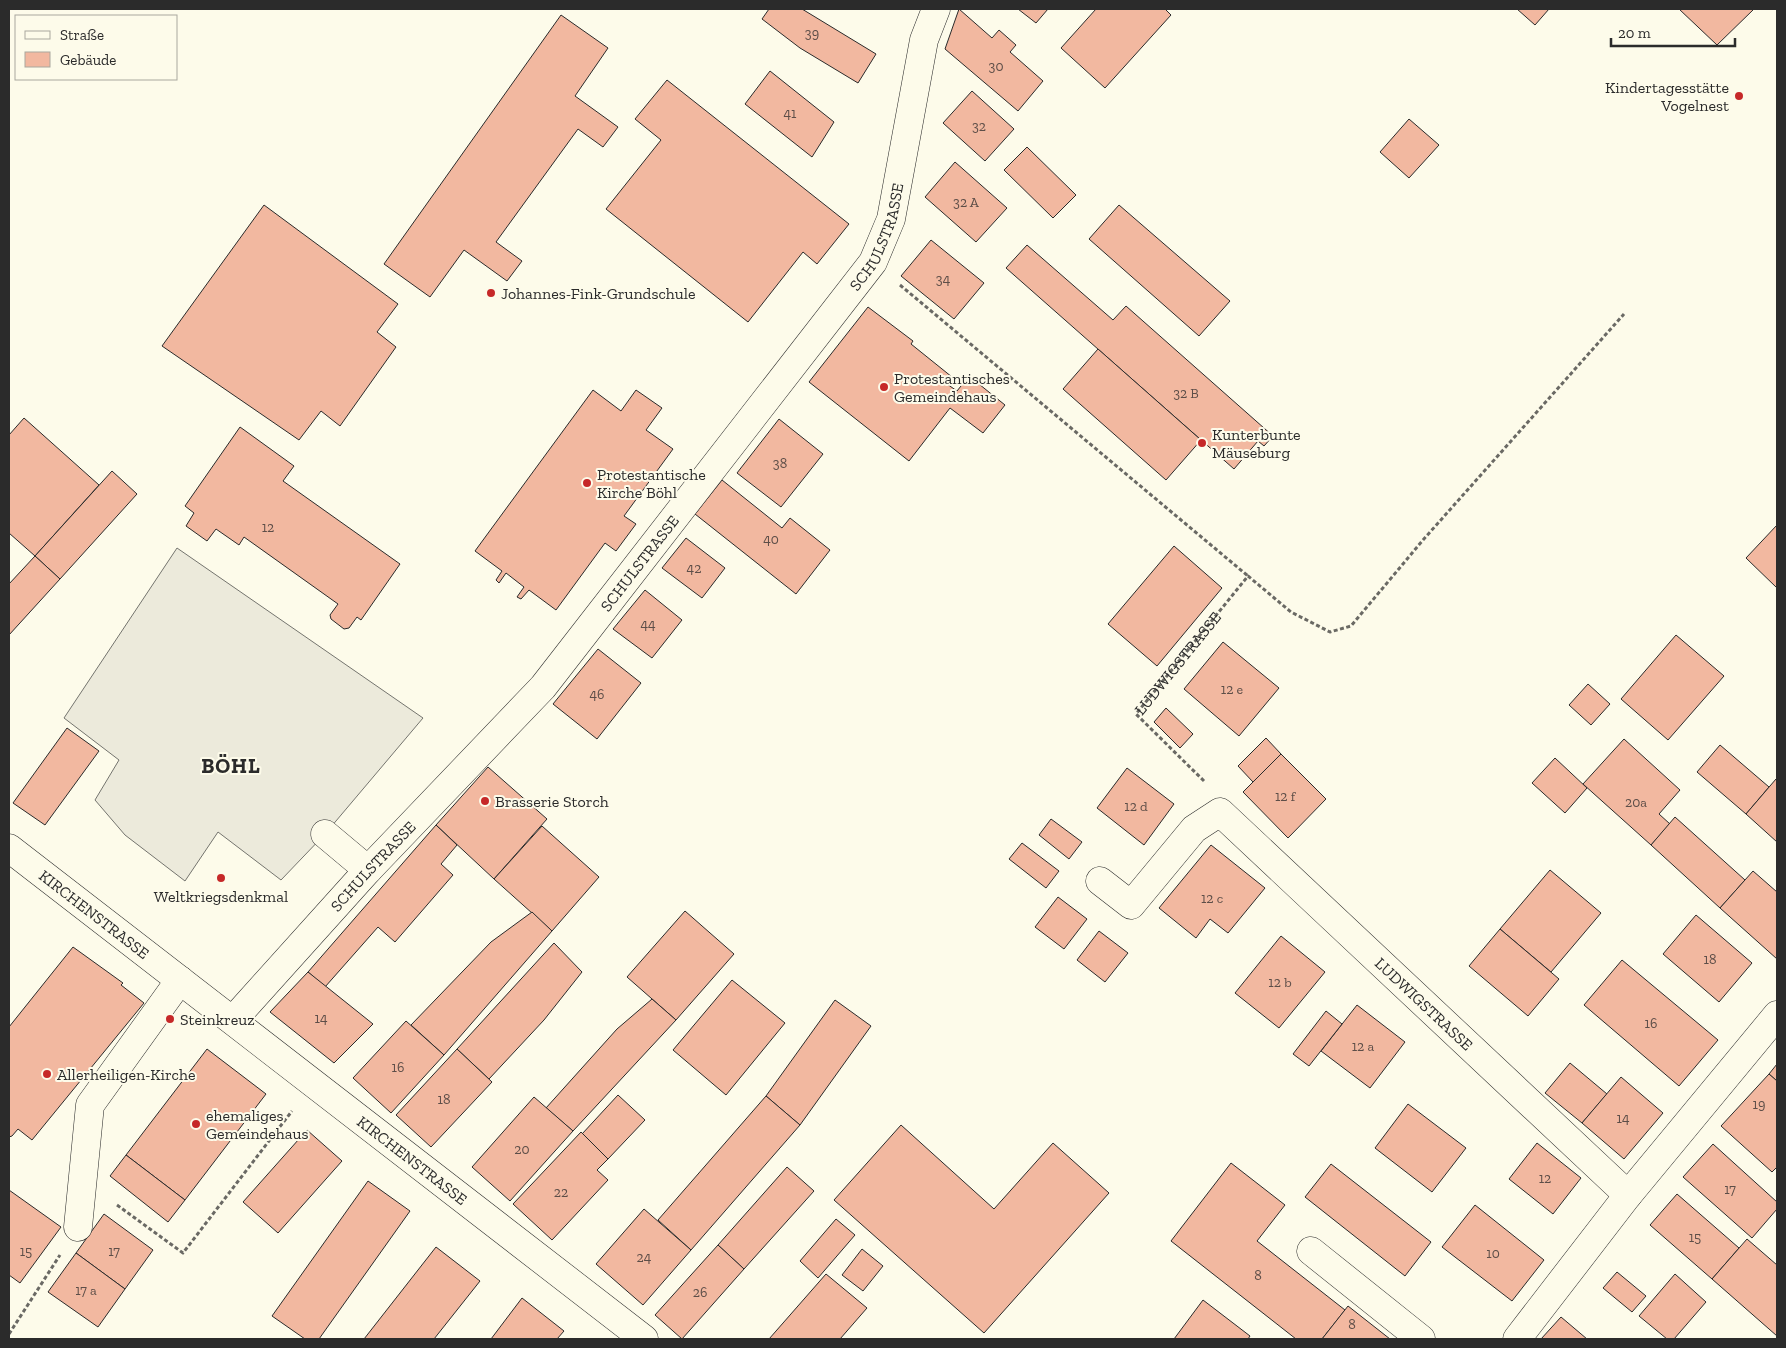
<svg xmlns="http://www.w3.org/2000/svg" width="1786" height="1348" viewBox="0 0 1786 1348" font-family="'Zilla Slab',serif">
<rect width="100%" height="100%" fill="#fdfbea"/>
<!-- parking -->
<polygon fill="#eceadb" stroke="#74746e" points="177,548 423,718 325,834 281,880 218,832 185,881 125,835 95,800 119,760 64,718"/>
<!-- building -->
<g fill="#f2b8a0" stroke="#2b2b2b">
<polygon points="769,9 802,9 876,54 858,83 800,48 762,19"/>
<polygon points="959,9 992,38 999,30 1016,45 1010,52 1043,81 1018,111 945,49"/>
<polygon points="1018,9 1048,9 1036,23"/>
<polygon points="1096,9 1165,9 1171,15 1105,88 1061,48"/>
<polygon points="1517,9 1549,9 1535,25"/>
<polygon points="1679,9 1754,9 1717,45"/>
<polygon points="561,15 608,48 575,96 618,127 603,147 578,129 496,242 522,261 507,281 464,250 430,297 384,264"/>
<polygon points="770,71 834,122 812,157 745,104"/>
<polygon points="667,80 849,224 817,264 803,252 748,322 606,209 661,140 635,119"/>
<polygon points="972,91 1014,129 985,161 943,123"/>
<polygon points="1409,119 1439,145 1409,178 1380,152"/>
<polygon points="1027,147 1076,195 1053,218 1004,170"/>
<polygon points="955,162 1007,208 976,242 925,197"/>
<polygon points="264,205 398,304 377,332 396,347 340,426 321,411 299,440 162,346"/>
<polygon points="1119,205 1230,301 1199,336 1089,239"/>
<polygon points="931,240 984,283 954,319 901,276"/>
<polygon points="1027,245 1113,320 1126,306 1273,436 1264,446 1258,441 1234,469 1006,268"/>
<polygon points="868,307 913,341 911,344 952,377 947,384 957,391 969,376 1005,405 983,433 950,408 909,461 809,382"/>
<polygon points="1098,349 1201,440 1166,480 1063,389"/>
<polygon points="593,390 621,411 636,390 662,408 646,430 673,449 624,516 636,524 616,551 605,543 556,610 529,590 521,599 517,597 524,587 506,573 499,583 496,580 502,571 475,551"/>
<polygon points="24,418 99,485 35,556 9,533 9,435"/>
<polygon points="779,419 823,454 781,507 737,473"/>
<polygon points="240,427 294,466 283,481 400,564 361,620 357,617 349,628 344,629 331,619 330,615 338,604 244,537 239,545 216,529 207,541 186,526 194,513 185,506"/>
<polygon points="112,471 137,494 60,579 35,556"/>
<polygon points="722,480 782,528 790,518 830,550 796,594 695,514"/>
<polygon points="1777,525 1777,588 1746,558"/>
<polygon points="686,538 725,568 702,598 662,568"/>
<polygon points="1174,546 1222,588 1157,666 1108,624"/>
<polygon points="35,556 60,579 9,635 9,584"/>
<polygon points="645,590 682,620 652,658 613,629"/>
<polygon points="1676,635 1724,676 1668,740 1621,699"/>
<polygon points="1223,642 1279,688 1239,736 1184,689"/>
<polygon points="598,649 641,683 597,739 553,704"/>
<polygon points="1588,684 1610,704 1591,725 1569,705"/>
<polygon points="1166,708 1193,734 1180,748 1154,722"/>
<polygon points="67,728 99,751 45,825 13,803"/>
<polygon points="1266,738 1281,754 1253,782 1238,766"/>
<polygon points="1624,739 1680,790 1659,814 1670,824 1651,845 1583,784"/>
<polygon points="1720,745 1769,787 1746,814 1697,772"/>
<polygon points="1281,754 1326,799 1288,838 1243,792"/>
<polygon points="1555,758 1587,788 1565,813 1532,783"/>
<polygon points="488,767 547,819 494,879 436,825"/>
<polygon points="1127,768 1174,804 1144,845 1097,808"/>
<polygon points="1776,779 1777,781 1777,842 1746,814"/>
<polygon points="1675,817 1745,880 1720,908 1651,845"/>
<polygon points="1051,819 1082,842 1069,859 1039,835"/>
<polygon points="436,825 457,845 441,864 453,875 395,942 378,927 325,987 308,972"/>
<polygon points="542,826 599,877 552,931 494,879"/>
<polygon points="1022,843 1059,871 1046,888 1009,859"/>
<polygon points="1211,845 1265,888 1228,933 1210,919 1196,938 1159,908"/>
<polygon points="1550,870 1601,913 1551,972 1500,929"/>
<polygon points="1753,871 1777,892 1777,959 1720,908"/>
<polygon points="1058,897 1087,919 1064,949 1035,927"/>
<polygon points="685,911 734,954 676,1020 627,977"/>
<polygon points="532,912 552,931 444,1055 411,1025 491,942"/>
<polygon points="1696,915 1752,963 1719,1002 1663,954"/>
<polygon points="1500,929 1559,979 1528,1016 1469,966"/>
<polygon points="1099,931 1128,953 1105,982 1077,960"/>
<polygon points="1281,936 1325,972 1279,1028 1235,993"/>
<polygon points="554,943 582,972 544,1020 489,1079 457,1049"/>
<polygon points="73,947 123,983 121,985 144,1003 32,1140 18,1129 12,1136 9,1137 9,1027"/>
<polygon points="1622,960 1718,1040 1679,1086 1584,1005"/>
<polygon points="308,972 373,1024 334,1063 270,1012"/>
<polygon points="732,980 785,1023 726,1095 673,1050"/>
<polygon points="652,999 676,1020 573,1131 546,1108 617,1029"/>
<polygon points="835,1000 871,1026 800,1125 766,1096"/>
<polygon points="1357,1005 1405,1042 1370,1088 1321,1051"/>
<polygon points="1326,1011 1342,1024 1309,1066 1293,1054"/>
<polygon points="406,1021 444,1055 391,1113 353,1078"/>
<polygon points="207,1049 266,1094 185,1200 126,1155"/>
<polygon points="457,1049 492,1082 431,1147 396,1115"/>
<polygon points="1570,1063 1607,1094 1582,1123 1545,1093"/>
<polygon points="1777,1064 1777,1081 1769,1074"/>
<polygon points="1769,1074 1777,1081 1777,1167 1772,1172 1721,1126"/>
<polygon points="1621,1077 1663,1113 1624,1159 1582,1123"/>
<polygon points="618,1095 645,1120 608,1159 582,1134"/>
<polygon points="766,1096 800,1125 691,1250 658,1220"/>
<polygon points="534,1097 573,1131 510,1201 472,1167"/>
<polygon points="1408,1104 1466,1148 1432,1192 1375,1148"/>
<polygon points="901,1125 994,1209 1053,1143 1109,1193 984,1333 834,1200"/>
<polygon points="307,1130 342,1161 278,1233 243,1202"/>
<polygon points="581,1132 608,1159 597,1170 608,1180 552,1240 513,1204"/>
<polygon points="1537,1143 1581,1178 1553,1214 1509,1179"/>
<polygon points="1713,1144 1777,1202 1777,1209 1752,1238 1683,1177"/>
<polygon points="126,1155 185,1200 168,1222 110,1176"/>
<polygon points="1231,1163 1285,1205 1257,1241 1345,1310 1322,1339 1296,1339 1171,1241"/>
<polygon points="1331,1164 1431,1242 1405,1276 1305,1197"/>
<polygon points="787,1167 814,1191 744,1269 718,1245"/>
<polygon points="368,1181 410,1211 319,1339 305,1339 272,1316"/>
<polygon points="9,1190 61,1227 20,1283 9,1275"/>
<polygon points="1677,1194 1739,1248 1712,1279 1650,1225"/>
<polygon points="1475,1205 1544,1260 1512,1301 1442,1247"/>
<polygon points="644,1209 691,1250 643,1305 596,1264"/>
<polygon points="104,1214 153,1250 125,1289 76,1253"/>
<polygon points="836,1219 855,1235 818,1278 800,1261"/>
<polygon points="1747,1239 1777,1265 1777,1336 1712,1279"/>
<polygon points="718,1245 744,1269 682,1339 655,1315"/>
<polygon points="436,1247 480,1281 434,1339 364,1339"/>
<polygon points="862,1249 883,1266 863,1291 842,1275"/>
<polygon points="76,1253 125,1289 98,1327 48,1292"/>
<polygon points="1617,1272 1646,1296 1632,1312 1603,1288"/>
<polygon points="826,1274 867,1308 840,1339 769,1339"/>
<polygon points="1675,1274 1706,1302 1674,1339 1667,1339 1639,1316"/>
<polygon points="522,1298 564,1331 557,1339 491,1339"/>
<polygon points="1203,1300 1250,1336 1248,1339 1174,1339"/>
<polygon points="1348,1306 1390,1339 1322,1339"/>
<polygon points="1561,1317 1587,1339 1541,1339"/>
</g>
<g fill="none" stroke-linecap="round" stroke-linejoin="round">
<defs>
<g id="minor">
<polyline points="325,834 368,870"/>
<path id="s2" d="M9,848L644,1339"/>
<path id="s3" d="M1100,881L1131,905L1194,829L1220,812L1628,1195"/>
<path id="s4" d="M233,1020L368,870L543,687L873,262L891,219L924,40L936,9"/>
<polyline points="78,1227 90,1105 180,980"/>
<polyline points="1311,1251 1421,1339"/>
<polyline points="1517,1339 1628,1195 1777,1015"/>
</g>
</defs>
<!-- minor casing -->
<use href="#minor" stroke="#2b2b2b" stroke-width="29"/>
<!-- path -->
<g stroke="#6a6964" stroke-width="3" stroke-dasharray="4 2.5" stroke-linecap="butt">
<polyline points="900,285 1248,576"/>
<path id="s1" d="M1204,781L1136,714L1248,576L1291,612L1330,632L1351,626L1423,540L1624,314"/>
<polyline points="117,1205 183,1253 292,1111"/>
<polyline points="9,1334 60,1255"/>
</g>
<!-- minor -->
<use href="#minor" stroke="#fdfbea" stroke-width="28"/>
</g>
<!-- markers -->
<g fill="#c62828" stroke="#fdfbea" stroke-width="2">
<circle cx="1739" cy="96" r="5"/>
<circle cx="491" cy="293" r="5"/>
<circle cx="884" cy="387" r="5"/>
<circle cx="1202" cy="443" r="5"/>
<circle cx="587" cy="483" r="5"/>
<circle cx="485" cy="801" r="5"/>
<circle cx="221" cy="878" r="5"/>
<circle cx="170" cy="1019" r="5"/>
<circle cx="47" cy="1074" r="5"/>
<circle cx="196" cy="1124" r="5"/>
</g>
<g text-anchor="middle" stroke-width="4" stroke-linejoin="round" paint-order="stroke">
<!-- number labels -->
<g font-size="14" fill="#5d4e48">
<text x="812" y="38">39</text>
<text x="996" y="71">30</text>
<text x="790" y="118">41</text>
<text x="979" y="131">32</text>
<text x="966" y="207">32 A</text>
<text x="943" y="284">34</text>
<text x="1186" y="398">32 B</text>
<text x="780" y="468">38</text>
<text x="268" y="532">12</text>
<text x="771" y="544">40</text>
<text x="694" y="573">42</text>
<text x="648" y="629">44</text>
<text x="1232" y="694">12 e</text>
<text x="597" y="699">46</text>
<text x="1285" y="801">12 f</text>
<text x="1636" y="807">20a</text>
<text x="1136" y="811">12 d</text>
<text x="1212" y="903">12 c</text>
<text x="1710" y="964">18</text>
<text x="1280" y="987">12 b</text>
<text x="321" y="1023">14</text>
<text x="1651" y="1028">16</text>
<text x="1363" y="1051">12 a</text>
<text x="398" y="1072">16</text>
<text x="444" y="1104">18</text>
<text x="1759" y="1109">19</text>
<text x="1623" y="1123">14</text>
<text x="522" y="1154">20</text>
<text x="1545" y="1183">12</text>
<text x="1730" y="1194">17</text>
<text x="561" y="1197">22</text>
<text x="1695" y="1242">15</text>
<text x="26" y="1256">15</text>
<text x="114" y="1256">17</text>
<text x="1493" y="1258">10</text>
<text x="644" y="1262">24</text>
<text x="1258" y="1280">8</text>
<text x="86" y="1295">17 a</text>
<text x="700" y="1297">26</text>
<text x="1352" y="1329">8</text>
</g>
<!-- poi labels -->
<g font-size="16" fill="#2b2b2b" stroke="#fdfbea" text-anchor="start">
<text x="1729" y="93" text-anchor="end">Kindertagesstätte<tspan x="1729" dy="18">Vogelnest</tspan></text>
<text x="501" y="299">Johannes-Fink-Grundschule</text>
<text x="894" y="384">Protestantisches<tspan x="894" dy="18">Gemeindehaus</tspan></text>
<text x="1212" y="440">Kunterbunte<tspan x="1212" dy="18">Mäuseburg</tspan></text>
<text x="597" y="480">Protestantische<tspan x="597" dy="18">Kirche Böhl</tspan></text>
<text x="495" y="807">Brasserie Storch</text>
<text x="221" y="902" text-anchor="middle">Weltkriegsdenkmal</text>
<text x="180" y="1025">Steinkreuz</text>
<text x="57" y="1080">Allerheiligen-Kirche</text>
<text x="206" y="1121">ehemaliges<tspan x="206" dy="18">Gemeindehaus</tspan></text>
</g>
<!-- street labels -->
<g font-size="16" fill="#2b2b2b" stroke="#fdfbea">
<text dy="6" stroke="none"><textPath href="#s4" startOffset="1018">SCHULSTRASSE</textPath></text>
<text dy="6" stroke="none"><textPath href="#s4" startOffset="612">SCHULSTRASSE</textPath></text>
<text dy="6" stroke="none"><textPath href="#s1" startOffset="161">LUDWIGSTRASSE</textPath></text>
<text dy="6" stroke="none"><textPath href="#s4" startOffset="208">SCHULSTRASSE</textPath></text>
<text dy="6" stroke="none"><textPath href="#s2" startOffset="108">KIRCHENSTRASSE</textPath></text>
<text dy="6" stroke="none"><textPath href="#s3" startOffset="449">LUDWIGSTRASSE</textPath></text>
<text dy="6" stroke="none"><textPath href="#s2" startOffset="510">KIRCHENSTRASSE</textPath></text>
</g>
<!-- district labels -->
<g font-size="21" font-weight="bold" letter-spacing="1" fill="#2b2b2b" stroke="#fdfbea">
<text x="231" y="773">BÖHL</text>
</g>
</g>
<!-- border -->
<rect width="1786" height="1348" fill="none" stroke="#2b2b2b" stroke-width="20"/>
<!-- legend -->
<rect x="15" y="15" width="162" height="65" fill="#fdfbea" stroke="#a9a89e"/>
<rect x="25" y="31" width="25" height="8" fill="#fdfbea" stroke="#a9a89e"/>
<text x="60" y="40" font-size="15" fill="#2b2b2b">Straße</text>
<rect x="25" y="52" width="25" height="15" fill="#f2b8a0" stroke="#a9a89e"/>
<text x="60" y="65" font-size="15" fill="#2b2b2b">Gebäude</text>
<!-- scale -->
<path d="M1611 38v8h124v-8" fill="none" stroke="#2b2b2b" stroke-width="2.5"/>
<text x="1618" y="38" font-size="15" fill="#2b2b2b" stroke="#fdfbea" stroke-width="4" paint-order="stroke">20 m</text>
</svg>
